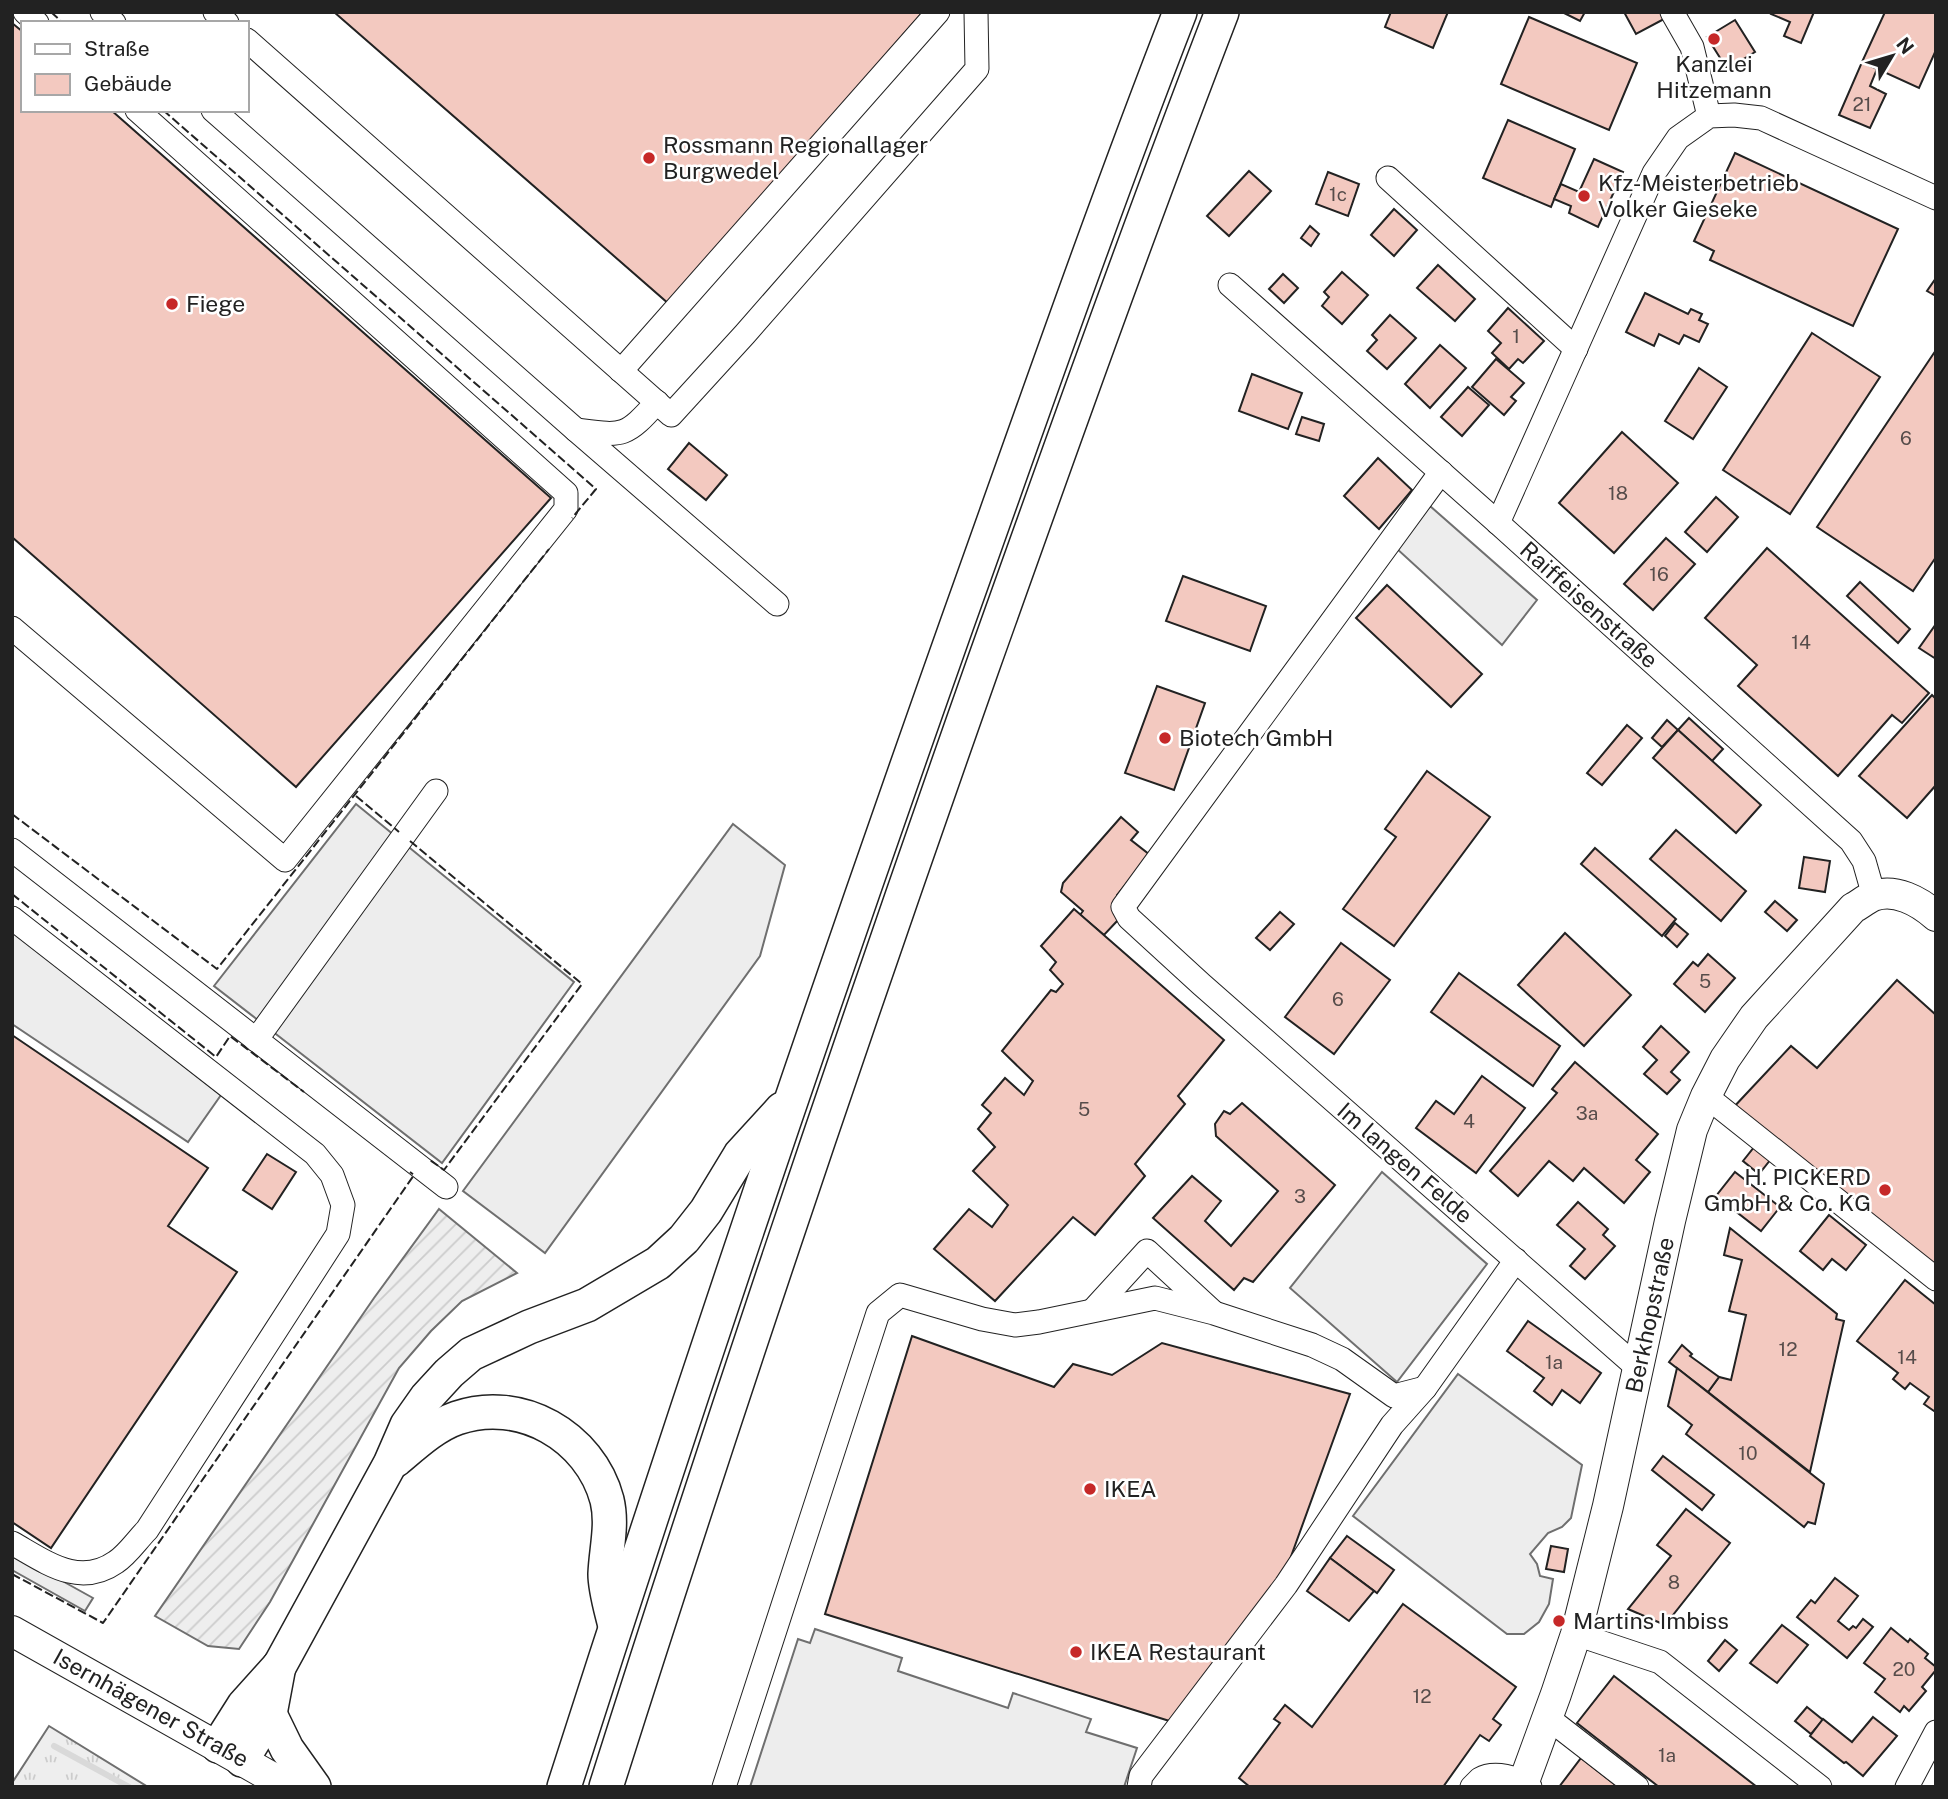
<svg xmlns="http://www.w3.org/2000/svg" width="1948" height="1799" viewBox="0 0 1948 1799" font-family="'Public Sans',sans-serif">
<defs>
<pattern id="grass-tufts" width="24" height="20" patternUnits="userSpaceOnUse" patternTransform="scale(1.75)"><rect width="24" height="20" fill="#eee"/><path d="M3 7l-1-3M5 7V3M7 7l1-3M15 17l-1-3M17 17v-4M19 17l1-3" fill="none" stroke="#ccc"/></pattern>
<pattern id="garden-furrows" width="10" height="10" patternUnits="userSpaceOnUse" patternTransform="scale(1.75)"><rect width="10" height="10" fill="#eee"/><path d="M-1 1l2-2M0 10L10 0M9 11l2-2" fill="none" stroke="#ccc"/></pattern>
</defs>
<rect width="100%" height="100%" fill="#fff"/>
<!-- grass -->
<polygon fill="url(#grass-tufts)" stroke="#6f6f6f" stroke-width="2" points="49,1726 148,1787 12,1787 12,1783"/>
<!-- garden -->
<polygon fill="url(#garden-furrows)" stroke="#6f6f6f" stroke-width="2" points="439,1209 517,1273 462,1301 431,1331 399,1368 270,1602 239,1649 208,1646 155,1616 374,1298"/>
<!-- parking -->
<g fill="#ededed" stroke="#6f6f6f" stroke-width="2">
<polygon points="1430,506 1537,600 1502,645 1396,548"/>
<polygon points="356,804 574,982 442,1163 214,986"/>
<polygon points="733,824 785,865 760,956 545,1253 463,1191"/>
<polygon points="12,931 221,1095 188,1142 12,1024"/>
<polygon points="1382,1172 1487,1264 1397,1382 1290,1288"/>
<polygon points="1458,1374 1582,1465 1571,1518 1562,1527 1548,1533 1530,1554 1537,1564 1540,1576 1553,1579 1549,1604 1539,1622 1524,1634 1507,1634 1353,1516"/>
<polygon points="12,1553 93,1598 85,1611 12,1570"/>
<polygon points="815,1629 902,1658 898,1671 1008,1708 1013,1693 1091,1719 1086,1732 1137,1748 1124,1787 750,1787 798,1639 810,1643"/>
</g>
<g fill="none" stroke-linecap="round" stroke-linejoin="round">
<!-- stream -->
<polyline stroke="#d9d9d9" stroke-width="6" points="54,1746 129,1787"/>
</g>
<!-- building -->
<g fill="#f3c9c0" stroke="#222" stroke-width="2">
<polygon points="334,12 923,12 669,304"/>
<polygon points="1391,12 1448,12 1433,48 1385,27"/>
<polygon points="1562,12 1585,12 1580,21"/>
<polygon points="1624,12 1660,12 1664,19 1636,34"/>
<polygon points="1772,12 1814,12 1801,43 1784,36 1790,22 1771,14"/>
<polygon points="1885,12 1936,12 1936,50 1919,88 1862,62"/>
<polygon points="1529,17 1637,63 1609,130 1501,84"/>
<polygon points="1735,20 1755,52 1727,69 1707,37"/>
<polygon points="12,23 23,32 23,110 111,110 551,498 296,787 12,537"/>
<polygon points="1862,62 1877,69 1870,86 1886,94 1870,128 1839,115"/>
<polygon points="1508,120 1575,149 1551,207 1483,178"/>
<polygon points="1735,153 1898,229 1853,326 1710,260 1714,251 1694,241"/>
<polygon points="1594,159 1623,172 1598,227 1569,213 1571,206 1554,199 1561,184 1579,192"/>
<polygon points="1249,171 1271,191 1229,236 1207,216"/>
<polygon points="1328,172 1359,184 1348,216 1316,204"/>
<polygon points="1394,209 1417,230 1394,256 1371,235"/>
<polygon points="1310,226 1319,234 1311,246 1301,238"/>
<polygon points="1438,265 1475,299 1455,321 1417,288"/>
<polygon points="1342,272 1368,295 1342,324 1322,306 1329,297 1324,292"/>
<polygon points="1283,274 1298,288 1284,303 1269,289"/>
<polygon points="1936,278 1936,296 1927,291"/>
<polygon points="1645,293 1688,314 1691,309 1702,314 1699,320 1708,324 1699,342 1684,335 1679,344 1659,334 1654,346 1626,332"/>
<polygon points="1508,308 1544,341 1523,363 1518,359 1509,369 1492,353 1501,343 1488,331"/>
<polygon points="1390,315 1416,338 1387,369 1367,351 1377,340 1372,335"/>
<polygon points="1812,333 1880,377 1790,514 1723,470"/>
<polygon points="1440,345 1466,368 1430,408 1405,384"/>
<polygon points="1936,350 1936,557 1913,591 1817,527"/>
<polygon points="1496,359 1524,383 1511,397 1516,401 1504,415 1472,387"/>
<polygon points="1699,368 1727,387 1693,439 1665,421"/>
<polygon points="1252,374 1302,393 1288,429 1239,411"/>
<polygon points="1468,387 1489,405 1462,436 1441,417"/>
<polygon points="1302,417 1324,424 1319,441 1296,434"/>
<polygon points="1622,432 1678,483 1614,553 1559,503"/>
<polygon points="689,443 727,475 706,500 668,469"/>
<polygon points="1378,458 1412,490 1379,529 1344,496"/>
<polygon points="1716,497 1738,517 1707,552 1685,532"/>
<polygon points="1666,538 1695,564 1653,610 1624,584"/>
<polygon points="1767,548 1929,693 1902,723 1892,715 1838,776 1738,686 1757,665 1705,618"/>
<polygon points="1183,576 1266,606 1250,651 1166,621"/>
<polygon points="1860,582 1910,629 1898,643 1847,596"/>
<polygon points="1387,585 1482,674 1451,707 1356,618"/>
<polygon points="1936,624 1936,659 1919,648"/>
<polygon points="1157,686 1205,703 1174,790 1125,773"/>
<polygon points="1932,695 1936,699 1936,785 1907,818 1859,776"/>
<polygon points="1689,718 1723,749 1712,761 1678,730"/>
<polygon points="1667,720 1678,730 1662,747 1652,738"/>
<polygon points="1627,725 1642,738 1602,785 1587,773"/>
<polygon points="1678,730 1761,805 1736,833 1653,758"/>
<polygon points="1427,771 1490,817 1394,946 1343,909 1396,837 1385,829"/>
<polygon points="1121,817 1138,832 1131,840 1150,855 1117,895 1118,920 1104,935 1080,915 1083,911 1061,892 1063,883"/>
<polygon points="1676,830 1746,891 1721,921 1650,859"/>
<polygon points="1595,848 1676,919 1662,936 1581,864"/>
<polygon points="1804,857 1830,861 1825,892 1799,888"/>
<polygon points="1775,901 1797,920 1787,931 1765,912"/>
<polygon points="1074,909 1224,1040 1178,1096 1185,1104 1135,1164 1145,1176 1095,1235 1073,1217 995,1301 934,1249 969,1209 992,1227 1008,1205 973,1171 995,1147 978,1129 991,1113 982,1105 1005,1078 1024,1095 1033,1081 1002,1051 1051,990 1056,992 1063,984 1050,970 1056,962 1041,946"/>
<polygon points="1280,912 1294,924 1270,950 1256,938"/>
<polygon points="1675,923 1688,934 1677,947 1665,936"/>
<polygon points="1565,933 1631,995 1584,1046 1518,985"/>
<polygon points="1341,943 1390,980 1334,1054 1285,1017"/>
<polygon points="1708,954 1735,978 1705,1012 1674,984 1693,962 1698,966"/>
<polygon points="1459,973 1560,1046 1533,1086 1431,1012"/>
<polygon points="1897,980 1936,1015 1936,1272 1732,1109 1791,1046 1817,1068"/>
<polygon points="1661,1026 1689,1052 1671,1072 1680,1080 1667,1094 1644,1074 1657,1060 1643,1047"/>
<polygon points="12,1035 208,1168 168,1226 237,1272 51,1548 12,1522"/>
<polygon points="1575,1062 1658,1134 1636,1160 1650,1172 1624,1203 1584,1168 1573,1181 1549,1161 1518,1196 1490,1171 1557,1093 1552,1089"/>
<polygon points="1482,1076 1525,1108 1476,1173 1416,1128 1436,1101 1454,1114"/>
<polygon points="1242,1103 1335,1185 1253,1282 1244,1278 1234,1290 1153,1218 1192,1176 1221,1201 1205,1221 1231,1246 1278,1191 1216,1136 1215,1124 1224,1111 1230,1114"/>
<polygon points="1755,1146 1771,1159 1759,1174 1743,1161"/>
<polygon points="267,1154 296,1172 272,1209 243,1190"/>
<polygon points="1735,1172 1780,1207 1761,1231 1716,1196"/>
<polygon points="1578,1202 1608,1229 1603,1235 1615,1246 1585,1279 1570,1266 1585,1249 1557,1225"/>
<polygon points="1829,1215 1866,1245 1846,1270 1832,1259 1823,1270 1800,1251"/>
<polygon points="1730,1228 1837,1314 1836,1319 1844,1321 1810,1472 1708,1392 1719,1377 1731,1380 1746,1315 1729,1311 1742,1260 1724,1255"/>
<polygon points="1905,1280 1936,1305 1936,1409 1934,1411 1924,1404 1929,1397 1910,1383 1905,1389 1893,1379 1898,1373 1857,1341"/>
<polygon points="1528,1321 1601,1373 1580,1403 1562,1390 1552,1405 1534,1391 1544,1378 1507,1351"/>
<polygon points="912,1336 1054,1387 1073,1364 1112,1375 1162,1343 1350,1394 1281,1584 1176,1723 825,1614"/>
<polygon points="1682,1345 1692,1354 1690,1356 1719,1377 1708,1392 1669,1362"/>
<polygon points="1677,1368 1824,1484 1815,1524 1808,1522 1804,1527 1686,1434 1692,1425 1668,1406"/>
<polygon points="1663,1456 1714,1495 1702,1510 1652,1470"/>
<polygon points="1686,1509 1730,1543 1665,1625 1628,1609 1671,1556 1657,1545"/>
<polygon points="1347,1536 1394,1570 1377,1593 1330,1558"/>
<polygon points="1551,1546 1568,1549 1564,1572 1546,1569"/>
<polygon points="1330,1558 1374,1591 1349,1621 1307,1591"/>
<polygon points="1835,1578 1858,1596 1838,1621 1849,1630 1853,1626 1856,1628 1863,1619 1873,1627 1847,1658 1797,1617 1811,1600 1815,1603"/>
<polygon points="1403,1604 1516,1687 1493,1719 1501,1725 1489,1741 1480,1735 1443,1787 1250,1787 1239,1778 1280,1723 1274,1719 1285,1705 1312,1727"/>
<polygon points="1782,1625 1808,1645 1777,1683 1750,1663"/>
<polygon points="1891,1628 1908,1642 1910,1639 1928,1654 1925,1658 1936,1667 1936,1670 1922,1687 1926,1691 1909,1711 1904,1706 1900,1712 1875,1692 1885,1679 1864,1663"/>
<polygon points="1725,1640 1737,1650 1719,1671 1708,1661"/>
<polygon points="1614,1676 1757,1787 1659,1787 1577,1723"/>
<polygon points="1807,1707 1823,1720 1811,1734 1795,1721"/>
<polygon points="1873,1717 1897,1736 1863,1776 1846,1762 1844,1763 1810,1736 1823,1719 1852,1742"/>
<polygon points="1581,1758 1618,1787 1559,1787"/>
</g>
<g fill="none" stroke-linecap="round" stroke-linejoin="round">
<defs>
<g id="minor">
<polyline points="25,12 37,23"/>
<polyline points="102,12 114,23"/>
<polyline points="215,12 227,23"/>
<polyline points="1672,12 1692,47 1709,116"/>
<polyline points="247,40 671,415 745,334 977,69 976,12"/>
<polyline points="213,110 576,430 777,604"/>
<polyline points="1388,178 1576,349"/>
<polyline points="1230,285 1498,523 1851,841 1864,861 1874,896"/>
<polyline points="621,371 938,12"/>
<path d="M576,430C623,436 625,438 657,402"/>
<polyline points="1441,472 1123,907 1129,918 1201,984 1638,1368"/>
<polyline points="1498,523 1654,173 1678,138 1709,116 1734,115 1761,118 1936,198"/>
<polyline points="12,628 285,860 566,509 566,493 137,110"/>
<polyline points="12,850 446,1187"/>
<path d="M12,918L315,1154L332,1175L343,1205L338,1234L147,1530C137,1540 128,1554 116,1562C79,1588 46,1562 12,1543"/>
<polyline points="256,1040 436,791"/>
<polyline points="1706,1096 1936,1279"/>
<polyline points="1094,1309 1147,1251 1212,1311"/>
<polyline points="1576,1634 1660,1662 1820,1787"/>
<polyline points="1548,1718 1637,1787"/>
<polyline points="724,1787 878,1313 900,1295 982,1319 1015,1325 1039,1322 1155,1298 1214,1313 1312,1345 1342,1359 1394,1396 1425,1388"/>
<polyline points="1139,1787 1141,1776 1286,1585 1392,1425 1425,1388 1516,1260"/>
<path d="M1472,1787C1473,1786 1479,1780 1480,1779C1494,1771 1518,1777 1530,1787"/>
<polyline points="1907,1787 1936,1732"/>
</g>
<g id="major">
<polyline points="12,1631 289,1787"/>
<path d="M1522,1787L1556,1694L1576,1634L1608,1506L1670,1221L1692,1130L1706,1096L1725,1059L1754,1017L1853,908C1859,905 1866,899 1873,896C1895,888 1919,901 1936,916"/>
</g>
<g id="highway">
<path d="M396,1460C414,1445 434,1426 457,1418C520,1396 590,1436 607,1500C613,1525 606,1549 605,1574C605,1590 611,1609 615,1626"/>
<polyline points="270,1714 287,1749 314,1787"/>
<polyline points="218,1746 244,1705 280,1665 390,1464 407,1425 426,1398 449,1373 471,1354 529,1327 587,1305 658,1263 684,1239 706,1211 740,1155 782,1109"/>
<polyline points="242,1760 270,1714 279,1666"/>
<path d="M564,1787C689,1397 820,1010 957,624C1030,420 1101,215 1180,12"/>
<path d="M606,1787C725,1412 851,1039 982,668C1060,449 1138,230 1222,12"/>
</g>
</defs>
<!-- minor casing -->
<use href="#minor" stroke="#222" stroke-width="25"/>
<!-- major casing -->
<use href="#major" stroke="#222" stroke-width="32"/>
<!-- highway casing -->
<use href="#highway" stroke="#222" stroke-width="36"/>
<!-- minor -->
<use href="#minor" stroke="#fff" stroke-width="23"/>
<!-- major -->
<use href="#major" stroke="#fff" stroke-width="30"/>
<!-- highway -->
<use href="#highway" stroke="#fff" stroke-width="33"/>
<!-- fence -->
<g stroke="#222" stroke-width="2" stroke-dasharray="9 3.5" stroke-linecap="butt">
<polyline points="51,12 63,23"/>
<polyline points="163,110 596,489 572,518"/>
<polyline points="356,796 399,832"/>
<polyline points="12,814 217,969 549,549"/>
<polyline points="410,841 582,984 444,1170 430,1160"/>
<polyline points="12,894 216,1057 230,1036 304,1092"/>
<polyline points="12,1574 103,1623 414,1175 410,1172"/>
</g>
</g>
<!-- markers -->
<g fill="#c62828" stroke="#fff" stroke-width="2.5">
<circle cx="1714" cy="39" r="7"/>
<circle cx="649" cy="158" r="7"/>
<circle cx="1584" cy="196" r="7"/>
<circle cx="172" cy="304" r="7"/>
<circle cx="1165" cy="738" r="7"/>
<circle cx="1885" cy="1190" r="7"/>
<circle cx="1090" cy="1489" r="7"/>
<circle cx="1559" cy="1621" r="7"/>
<circle cx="1076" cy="1652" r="7"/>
</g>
<g text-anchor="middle" stroke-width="5" stroke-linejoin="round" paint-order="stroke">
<!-- number labels -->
<g font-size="19" fill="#564c4a">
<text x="1862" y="111">21</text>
<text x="1338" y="201">1c</text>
<text x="1516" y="343">1</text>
<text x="1906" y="445">6</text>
<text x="1618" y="500">18</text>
<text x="1659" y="581">16</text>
<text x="1801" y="649">14</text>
<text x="1705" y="988">5</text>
<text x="1338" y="1006">6</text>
<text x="1084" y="1116">5</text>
<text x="1587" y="1120">3a</text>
<text x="1469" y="1128">4</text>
<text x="1300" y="1203">3</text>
<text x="1788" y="1356">12</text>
<text x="1907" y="1364">14</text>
<text x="1554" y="1369">1a</text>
<text x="1748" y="1460">10</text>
<text x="1674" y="1589">8</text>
<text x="1904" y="1676">20</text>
<text x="1422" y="1703">12</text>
<text x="1667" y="1762">1a</text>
</g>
<!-- poi labels -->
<g font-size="23" fill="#222" stroke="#fff" text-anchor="start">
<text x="1714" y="72" text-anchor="middle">Kanzlei<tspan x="1714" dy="26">Hitzemann</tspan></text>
<text x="663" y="153">Rossmann Regionallager<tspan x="663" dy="26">Burgwedel</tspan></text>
<text x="1598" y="191">Kfz-Meisterbetrieb<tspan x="1598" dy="26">Volker Gieseke</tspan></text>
<text x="186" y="312">Fiege</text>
<text x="1179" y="746">Biotech GmbH</text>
<text x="1871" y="1185" text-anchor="end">H. PICKERD<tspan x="1871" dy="26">GmbH &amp; Co. KG</tspan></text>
<text x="1104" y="1497">IKEA</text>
<text x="1573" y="1629">Martins Imbiss</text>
<text x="1090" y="1660">IKEA Restaurant</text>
</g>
<!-- street labels -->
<g font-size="23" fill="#222" stroke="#fff">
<text transform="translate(1589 605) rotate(42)" y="8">Raiffeisenstraße</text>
<text transform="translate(1405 1163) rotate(41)" y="8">Im langen Felde</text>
<text transform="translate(1650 1315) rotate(-78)" y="8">Berkhopstraße</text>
<text transform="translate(151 1708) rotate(29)" y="8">Isernhägener Straße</text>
</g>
</g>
<!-- border -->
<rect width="1948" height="1799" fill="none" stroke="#222222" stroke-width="28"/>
<!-- legend -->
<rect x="21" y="21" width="228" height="91" fill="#ffffff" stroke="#a7a7a7" stroke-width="2"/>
<rect x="35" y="44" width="35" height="10" fill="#ffffff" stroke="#a7a7a7" stroke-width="2"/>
<text x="84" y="56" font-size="21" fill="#222222">Straße</text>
<rect x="35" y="74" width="35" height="21" fill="#f3c9c0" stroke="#a7a7a7" stroke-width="2"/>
<text x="84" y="91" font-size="21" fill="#222222">Gebäude</text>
<!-- north arrow -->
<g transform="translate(1892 56) rotate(52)" stroke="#ffffff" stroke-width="5" paint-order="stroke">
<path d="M0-5L12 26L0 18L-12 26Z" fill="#222222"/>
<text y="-10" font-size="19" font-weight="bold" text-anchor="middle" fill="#222222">N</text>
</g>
</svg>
